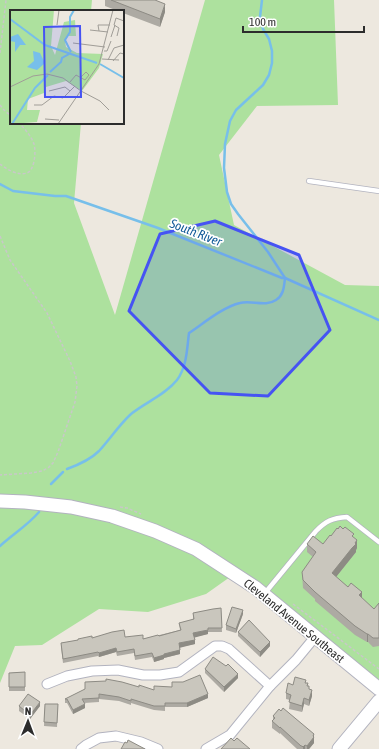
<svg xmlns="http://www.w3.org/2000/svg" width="379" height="749" viewBox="0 0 379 749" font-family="'Asap Condensed',sans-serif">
<rect width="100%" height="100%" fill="#ede8df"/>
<!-- green -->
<polygon fill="#ade19e" points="0,0 92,0 91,11 11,11 11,123 81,123 74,203 115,315 205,0 334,0 338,105 257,106 219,155 234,225 345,285 379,286 379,684 230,577 206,594 148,612 99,609 42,645 15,646 0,683"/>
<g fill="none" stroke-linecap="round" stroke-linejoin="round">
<!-- stream -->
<g stroke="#77bfea" stroke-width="2.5">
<polyline points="0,184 13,191 55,196 66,196 158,228 282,278 285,278 379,320"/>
<path d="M67,469C78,465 90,460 99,451C110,439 119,425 131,414C146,402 165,395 177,380C187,367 187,348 189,333C204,323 223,307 240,303C251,300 266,307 276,300C284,295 284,286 285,278L268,252L238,214L231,204L227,192L224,168L225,144L230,121L236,110L263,85L269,75L272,63V51L269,39L263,29L260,17L262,0"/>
<polyline points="51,484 63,472"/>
<path d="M0,546C13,534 27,526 39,512"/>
</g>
<defs>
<g id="service">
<polyline points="309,181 379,191"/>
<path d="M265,593L316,531C326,521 332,518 347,517L379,542"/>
</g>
<g id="minor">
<polyline points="47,684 67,676 92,671 118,670 143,675 160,675 179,672 215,646 222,646 229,649 270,686"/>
<polyline points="81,749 86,745 99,738 116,736 141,742 158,749"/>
<polyline points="206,749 230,735 270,686 296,660 315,637"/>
</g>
<g id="secondary">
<polyline points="0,501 25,502 71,507 112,516 155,531 196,549 256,588 379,689"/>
<polyline points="339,749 379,701"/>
</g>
</defs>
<!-- service casing -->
<use href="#service" stroke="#b2b3bf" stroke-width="6"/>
<!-- minor casing -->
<use href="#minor" stroke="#b2b3bf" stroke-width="11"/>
<!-- secondary casing -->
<use href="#secondary" stroke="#b2b3bf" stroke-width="15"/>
<!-- path -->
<g stroke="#c8c8c8" stroke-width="1.5" stroke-dasharray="3 2" stroke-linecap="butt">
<polyline points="0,53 6,0"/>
<polyline points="0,105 4,110 11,116"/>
<path d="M0,164C6,169 18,176 27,173C35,170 36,151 34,144C31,136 25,129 19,123"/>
<polyline points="0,236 10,260 47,313 70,361 76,377 77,386 75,402 58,452 53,463 48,468 42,471 31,473 0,475"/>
<polyline points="120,507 127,508 141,514"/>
<polyline points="293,604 379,669"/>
</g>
<!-- service -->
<use href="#service" stroke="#fff" stroke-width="4.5"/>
<!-- minor -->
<use href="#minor" stroke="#fff" stroke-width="9"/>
<!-- secondary -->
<use href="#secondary" stroke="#fff" stroke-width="13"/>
</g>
<!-- wall -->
<g fill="#adaaa3">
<polygon points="105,0 155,0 165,12 160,27 123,13 123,11 118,11 105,6"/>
<polygon points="354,538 357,548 356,550 356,552 336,577 374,609 379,603 379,646 373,647 368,642 367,642 355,635 315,601 315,599 303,588 302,572 313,557 307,552 307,544 323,544"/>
<polygon points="221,608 222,632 208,632 208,634 194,637 195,644 180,647 180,654 164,658 164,659 154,662 152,657 135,660 134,653 117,656 116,652 99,657 98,656 63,663 61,647 61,643 92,638 125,637 143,639 180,630 179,623 193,620 193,613"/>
<polygon points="243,614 236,633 226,630 226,625"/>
<polygon points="259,631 270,646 260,657 238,636 238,632"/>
<polygon points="205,669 238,678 224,692 205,673"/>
<polygon points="25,672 25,691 9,691 9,673"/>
<polygon points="306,683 309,689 312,696 309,706 304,704 302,712 289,709 290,700 286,699 286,693 293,685"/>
<polygon points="139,687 154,690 208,698 187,707 165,707 165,711 154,710 131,703 131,705 119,701 99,699 99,702 84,703 85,708 73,714 67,703 65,703 65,699"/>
<polygon points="45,704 58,704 57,727 44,726"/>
<polygon points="19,706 40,706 30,719 19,711"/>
<polygon points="273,716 314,734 314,743 309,749 297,749 280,733 280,734 272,728 272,721 273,720"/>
</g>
<!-- shaded-wall -->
<g fill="#8d8b84">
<polygon points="165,4 165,12 160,27 160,19"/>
<polygon points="357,540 357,548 356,550 356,552 332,582 332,573"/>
<polygon points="362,592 362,600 359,595"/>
<polygon points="243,610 243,614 236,633 236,629"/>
<polygon points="208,630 208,634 193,638 193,633"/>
<rect x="367" y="634" width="1" height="8"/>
<polygon points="195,640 195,644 179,648 179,643"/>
<polygon points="270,642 270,646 260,657 260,652"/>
<polygon points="116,648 116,652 99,657 99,653"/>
<polygon points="180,650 180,654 164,658 164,659 154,662 154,658 164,654"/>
<polygon points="238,674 238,678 224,692 224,687"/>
<polygon points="312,690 312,696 309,706 309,700"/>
<polygon points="208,694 208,698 187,707 187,703"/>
<polygon points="304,698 304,704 302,712 302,706"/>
<polygon points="40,702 40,706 30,719 30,715"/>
<polygon points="85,704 85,708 73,714 73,710"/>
<polygon points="314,734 314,743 309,749 307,749 307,746"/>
<polygon points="305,745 305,749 303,749 303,747"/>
</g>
<!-- building -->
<g fill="#c9c6bd" stroke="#8d8b84">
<polygon points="111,0 155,0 165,4 160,19"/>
<polygon points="340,526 343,529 345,527 354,534 352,536 357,540 355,543 356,544 352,548 332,573 348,587 351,583 362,592 359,595 374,609 379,603 379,638 373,638 368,634 367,634 355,626 315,592 303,580 302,572 316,552 307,544 313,536 323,544 330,535 331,536 337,528 338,529"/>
<polygon points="232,607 243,610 236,629 226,625"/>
<polygon points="221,608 222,628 208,628 208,630 193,633 195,640 179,643 180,650 164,654 164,655 154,658 152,653 135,656 134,649 117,652 116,648 99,653 98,652 63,659 61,643 78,640 78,639 92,636 92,638 112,632 124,630 125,637 143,635 143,639 158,635 159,636 181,630 179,623 194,619 193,613 213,609"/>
<polygon points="249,620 270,642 260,652 238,632"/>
<polygon points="213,657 226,666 228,664 238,674 224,687 205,669"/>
<polygon points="25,672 25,687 9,687 9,673"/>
<polygon points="200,675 208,694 187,703 165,703 165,706 154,706 131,699 131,701 119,697 99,694 99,698 82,699 85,704 73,710 67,699 65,699 85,689 85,682 106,681 106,679 122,682 139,687 139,685 154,690 154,686 172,687 172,682 183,682"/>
<polygon points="295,677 306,680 305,683 308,683 307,686 309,686 309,689 312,690 309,700 304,698 302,706 289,702 291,695 286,693 288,683 293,685"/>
<polygon points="28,694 40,702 30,715 19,706"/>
<polygon points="45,704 58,704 57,723 44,722"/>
<polygon points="283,708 314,734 313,736 314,737 307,746 305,745 303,747 302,746 301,746 280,727 280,728 272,721 275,718 273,716 279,709 281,711"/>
<polygon points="231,738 234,741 237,738 250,749 221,749"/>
<polygon points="128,740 145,749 121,749 125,742 127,743"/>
</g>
<!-- marked area -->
<path fill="#4653f3" fill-opacity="0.2" stroke="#4653f3" stroke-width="3" stroke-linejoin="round" d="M215,221L299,255L330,330L268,396L210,393L129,311L160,234Z"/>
<g text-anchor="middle" stroke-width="3.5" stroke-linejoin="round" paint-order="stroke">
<!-- street labels -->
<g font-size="12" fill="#2c2c2c" stroke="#fff">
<text transform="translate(294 621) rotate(39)" y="4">Cleveland Avenue Southeast</text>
</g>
<!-- water labels -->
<g font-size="13" font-style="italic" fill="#135c99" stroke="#fff">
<text transform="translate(196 232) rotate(21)" y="5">South River</text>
</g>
</g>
<!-- overview -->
<g transform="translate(10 10)">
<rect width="114" height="114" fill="#ede8df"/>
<path d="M0,0H44L41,36L45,45L54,12L65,10L66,26H58L55,31L56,37L67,43L93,44L89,58L72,81L56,71L36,77L34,83L18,89L17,100H30L27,112L0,114Z" fill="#ade19e"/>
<path d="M8,24L16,35H10L5,42V32L0,31V27ZM23,41L30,43L35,53L27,60L17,57L24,51Z" fill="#77bfea"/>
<path fill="none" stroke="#77bfea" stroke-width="2" d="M0,9L35,35L87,53M61,42L55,30L60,22V7L64,0M90,54L114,68M40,62L51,52L52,48L61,43M2,114L25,78L38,65"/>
<path fill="none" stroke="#a09d97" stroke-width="1" d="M47,15L49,0M80,20L98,22M89,21L88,15H100M107,26L109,18L104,15L106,8L114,11M101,27L105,15M63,33L95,37M94,41H97L101,31M92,49L109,50M98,50L104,38L114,35M103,51L110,43L114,44M60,72L66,65L75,70L79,65L76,62L71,67M0,77L23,66L37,64L53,68L71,81M39,81L55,77L60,81M71,81L90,91L99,100M24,95H32L44,86L53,88L65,76M35,109L49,110M48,114L89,54L103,0"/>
<path fill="#4653f3" fill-opacity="0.15" stroke="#4653f3" stroke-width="2" d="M70,16L71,87H35L34,17Z"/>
<rect width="114" height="114" fill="none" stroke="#2c2c2c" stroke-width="2"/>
</g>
<!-- north arrow -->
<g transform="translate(28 721) rotate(1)" stroke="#ffffff" stroke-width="3" paint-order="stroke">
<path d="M0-3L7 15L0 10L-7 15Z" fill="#2c2c2c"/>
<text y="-6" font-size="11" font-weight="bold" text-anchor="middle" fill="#2c2c2c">N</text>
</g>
<!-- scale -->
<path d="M243 26v6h121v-6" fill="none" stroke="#2c2c2c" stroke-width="2"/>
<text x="249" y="26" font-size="12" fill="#2c2c2c" stroke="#ffffff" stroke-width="3" paint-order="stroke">100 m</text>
</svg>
